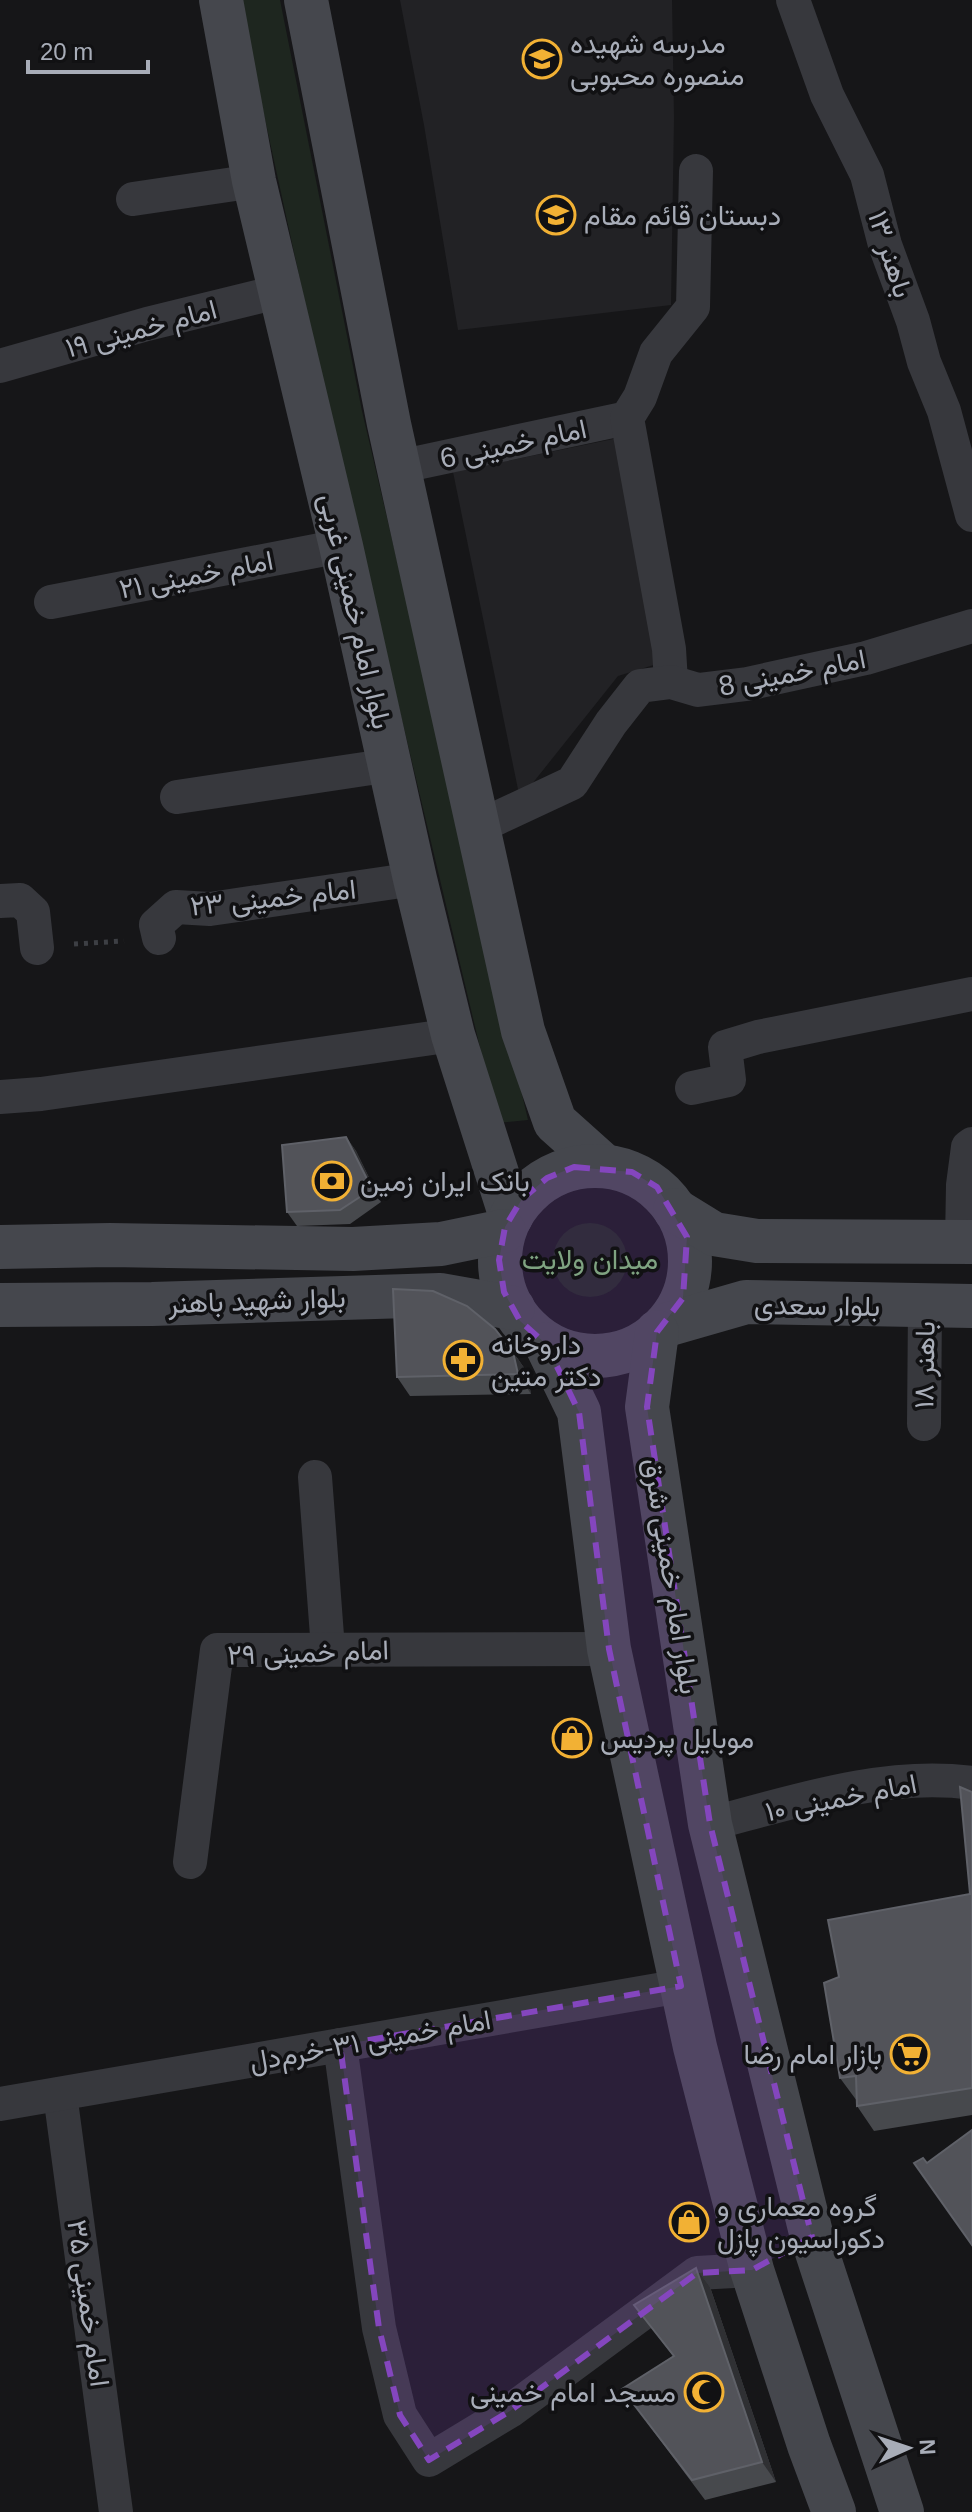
<svg xmlns="http://www.w3.org/2000/svg" width="972" height="2512" viewBox="0 0 972 2512" font-family="Arial,Vazirmatn,sans-serif">
<rect width="100%" height="100%" fill="#161618"/>
<!-- built -->
<g fill="#222225">
<polygon points="400,0 672,0 674,118 671,305 458,330 424,125"/>
<polygon points="618,438 657,664 618,676 520,799 453,472"/>
</g>
<!-- green -->
<g fill="#1e261f">
<polygon points="239,0 280,0 362,411 528,1120 498,1123 331,422"/>
<circle cx="590" cy="1260" r="37"/>
</g>
<g fill="none" stroke-linecap="round" stroke-linejoin="round">
<!-- path -->
<polyline stroke="#3d3f44" stroke-width="5" stroke-dasharray="4 6" stroke-linecap="butt" points="74,944 124,941"/>
<!-- minor -->
<g stroke="#37383d" stroke-width="34">
<polyline points="793,0 827,95 867,175 885,245 913,321 924,362 944,411 972,515"/>
<polyline points="133,199 254,181"/>
<polyline points="0,366 147,324 282,291"/>
<polyline points="398,467 627,418"/>
<polyline points="51,602 341,546"/>
<polyline points="671,682 669,649 627,418 640,397 656,353 693,307 696,171"/>
<polyline points="177,797 391,765"/>
<polyline points="477,823 491,821 572,783 611,723 640,686 671,682 698,690 747,684 866,658 972,626"/>
<polyline points="0,901 20,900 33,912 37,948"/>
<polyline points="159,938 156,925 176,907 210,909 415,879"/>
<polyline points="692,1088 729,1080 725,1047 758,1037 972,994"/>
<polyline points="0,1097 41,1094 453,1035"/>
<polyline points="962,1242 963,1185 968,1147 972,1144"/>
<polyline points="924,1424 925,1306"/>
<polyline points="315,1477 328,1649"/>
<path d="M710,1824C793,1802 886,1771 972,1783"/>
<polyline points="190,1862 217,1650 609,1649"/>
<polyline points="340,2045 379,2328 400,2415 429,2460 510,2411 697,2273 752,2270"/>
<polyline points="60,2094 116,2512"/>
<polyline points="0,2104 681,1986"/>
</g>
<!-- secondary -->
<g stroke="#45474d" stroke-width="44">
<polyline points="221,0 254,181 341,546 415,879 453,1035 511,1217"/>
<polyline points="306,0 389,424 523,1031 555,1122 603,1165"/>
<circle cx="595" cy="1261" r="95"/>
<polyline points="675,1210 714,1234 757,1241 972,1242"/>
<polyline points="0,1247 110,1245 353,1249 441,1244 504,1231"/>
<polyline points="0,1305 152,1304 440,1295 513,1308"/>
<polyline points="666,1325 746,1302 972,1306"/>
<polyline points="657,1332 647,1407 710,1824 812,2237 902,2512"/>
<polyline points="546,1344 579,1412 609,1649 695,2047 752,2270 809,2445 834,2512"/>
</g>
</g>
<!-- wall -->
<g fill="#47494d">
<polygon points="346,1137 356,1151 381,1202 350,1224 297,1226 287,1212"/>
<polygon points="513,1352 527,1372 531,1394 410,1396 397,1377"/>
<polygon points="972,1792 972,2115 874,2131 857,2106 857,2101 840,2078 970,1894"/>
<polygon points="696,2268 710,2287 776,2482 705,2500 622,2389 673,2356 634,2305"/>
</g>
<!-- shaded-wall -->
<g fill="#2f3033">
<polygon points="346,1137 356,1151 381,1202 372,1189"/>
<polygon points="513,1352 527,1372 531,1394 518,1374"/>
<polygon points="696,2268 710,2287 776,2482 762,2462"/>
</g>
<!-- building -->
<g fill="#525359" stroke="#5f6168" stroke-width="2">
<polygon points="346,1137 372,1189 340,1210 287,1212 282,1145"/>
<polygon points="393,1289 433,1291 467,1306 495,1329 513,1352 518,1374 397,1377"/>
<polygon points="960,1787 972,1792 972,2088 857,2106 856,2076 840,2078 824,1983 839,1977 828,1920 970,1894"/>
<polygon points="972,2130 972,2245 914,2163 923,2158 927,2163"/>
<polygon points="696,2268 762,2462 692,2480 622,2389 674,2356 634,2305"/>
</g>
<!-- marked area -->
<path fill="#8446be" fill-opacity="0.2" stroke="#8446be" stroke-width="6" stroke-dasharray="16 10" stroke-linejoin="round" d="M574,1167L632,1172L657,1187L687,1237L683,1298L657,1332L647,1407L710,1824L812,2237L752,2270L697,2273L510,2411L429,2460L400,2415L379,2328L340,2045L681,1986L609,1649L579,1412L546,1344L520,1321L504,1292L499,1260L505,1227L522,1199L547,1178Z"/>
<!-- icons -->
<defs>
<symbol id="school-ring" viewBox="-11 -11 22 22"><circle r="9.5" fill="#111113" stroke="#f2b134" stroke-width="1.5"/><path d="M0-5L7-2L0 1L-7-2ZM-4 1L0 2.5L4 1V4Q0 6-4 4Z" fill="#f2b134"/></symbol>
<symbol id="bank-ring" viewBox="-11 -11 22 22"><circle r="9.5" fill="#111113" stroke="#f2b134" stroke-width="1.5"/><path d="M-6-4H6V4H-6ZM0-2.3a2.3 2.3 0 1 0 0 4.6a2.3 2.3 0 1 0 0-4.6Z" fill="#f2b134"/></symbol>
<symbol id="pharmacy-ring" viewBox="-11 -11 22 22"><circle r="9.5" fill="#111113" stroke="#f2b134" stroke-width="1.5"/><path d="M-2-6h4v4h4v4h-4v4h-4v-4h-4v-4h4Z" fill="#f2b134"/></symbol>
<symbol id="shop-ring" viewBox="-11 -11 22 22"><circle r="9.5" fill="#111113" stroke="#f2b134" stroke-width="1.5"/><path d="M-5-2.5h2.3a2.7 3.5 0 0 1 5.4 0H5L5.5 6h-11ZM-1.5-2.5h3a1.5 2.3 0 0 0-3 0Z" fill="#f2b134"/></symbol>
<symbol id="supermarket-ring" viewBox="-11 -11 22 22"><circle r="9.5" fill="#111113" stroke="#f2b134" stroke-width="1.5"/><path d="M-6-5.5h2.5l.6 2H6L4.5 2H-2.5L-4.4-4H-6ZM-1.5 3.2a1.3 1.3 0 1 0 .1 0ZM3 3.2a1.3 1.3 0 1 0 .1 0Z" fill="#f2b134"/></symbol>
<symbol id="mosque-ring" viewBox="-11 -11 22 22"><circle r="9.5" fill="#111113" stroke="#f2b134" stroke-width="1.5"/><path d="M3.5-4.9A6 6 0 1 0 3.5 4.9A5 5 0 1 1 3.5-4.9Z" fill="#f2b134"/></symbol>
</defs>
<g fill-rule="evenodd">
<use href="#school-ring" x="520" y="37" width="44" height="44"/>
<use href="#school-ring" x="534" y="193" width="44" height="44"/>
<use href="#bank-ring" x="310" y="1159" width="44" height="44"/>
<use href="#pharmacy-ring" x="441" y="1338" width="44" height="44"/>
<use href="#shop-ring" x="550" y="1716" width="44" height="44"/>
<use href="#supermarket-ring" x="888" y="2032" width="44" height="44"/>
<use href="#shop-ring" x="667" y="2200" width="44" height="44"/>
<use href="#mosque-ring" x="682" y="2370" width="44" height="44"/>
</g>
<g text-anchor="middle" stroke-width="7" stroke-linejoin="round" paint-order="stroke">
<!-- poi labels -->
<g font-size="28" fill="#a8adb8" stroke="#111113" text-anchor="start">
<text x="570" y="53">مدرسه شهیده<tspan x="570" dy="32">منصوره محبوبی</tspan></text>
<text x="584" y="225">دبستان قائم مقام</text>
<text x="360" y="1191">بانک ایران زمین</text>
<text x="491" y="1354">داروخانه<tspan x="491" dy="32">دکتر متین</tspan></text>
<text x="600" y="1748">موبایل پردیس</text>
<text x="882" y="2064" text-anchor="end">بازار امام رضا</text>
<text x="717" y="2216">گروه معماری و<tspan x="717" dy="32">دکوراسیون پازل</tspan></text>
<text x="676" y="2402" text-anchor="end">مسجد امام خمینی</text>
</g>
<!-- street labels -->
<g font-size="28" fill="#a8adb8" stroke="#111113">
<text transform="translate(891 254) rotate(72)" y="10">باهنر ۱۳</text>
<text transform="translate(141 328) rotate(-15)" y="10">امام خمینی ۱۹</text>
<text transform="translate(513 443) rotate(-12)" y="10">امام خمینی 6</text>
<text transform="translate(196 574) rotate(-11)" y="10">امام خمینی ۲۱</text>
<text transform="translate(356 611) rotate(77)" y="10">بلوار امام خمینی غربی</text>
<text transform="translate(792 672) rotate(-11)" y="10">امام خمینی 8</text>
<text transform="translate(273 897) rotate(-6)" y="10">امام خمینی ۲۳</text>
<text transform="translate(257 1300) rotate(-2)" y="10">بلوار شهید باهنر</text>
<text transform="translate(817 1305) rotate(1)" y="10">بلوار سعدی</text>
<text transform="translate(924 1365) rotate(-89)" y="10">باهنر ۱۸</text>
<text transform="translate(672 1576) rotate(81)" y="10">بلوار امام خمینی شرق</text>
<text transform="translate(308 1652) rotate(-2)" y="10">امام خمینی ۲۹</text>
<text transform="translate(841 1797) rotate(-11)" y="10">امام خمینی ۱۰</text>
<text transform="translate(370 2040) rotate(-10)" y="10">امام خمینی ۳۱-خرم‌دل</text>
<text transform="translate(89 2303) rotate(82)" y="10">امام خمینی ۳۵</text>
</g>
<!-- park labels -->
<g font-size="28" fill="#7fa381" stroke="#111113">
<text x="590" y="1269">میدان ولایت</text>
</g>
</g>
<!-- north arrow -->
<g transform="translate(908 2448) rotate(87)" stroke="#111113" stroke-width="6" paint-order="stroke">
<path d="M0-6L14 30L0 20L-14 30Z" fill="#a8adb8"/>
<text y="-12" font-size="22" font-weight="bold" text-anchor="middle" fill="#a8adb8">N</text>
</g>
<!-- scale -->
<path d="M28 60v12h120v-12" fill="none" stroke="#a8adb8" stroke-width="4"/>
<text x="40" y="60" font-size="24" fill="#a8adb8" stroke="#111113" stroke-width="6" paint-order="stroke">20 m</text>
</svg>
